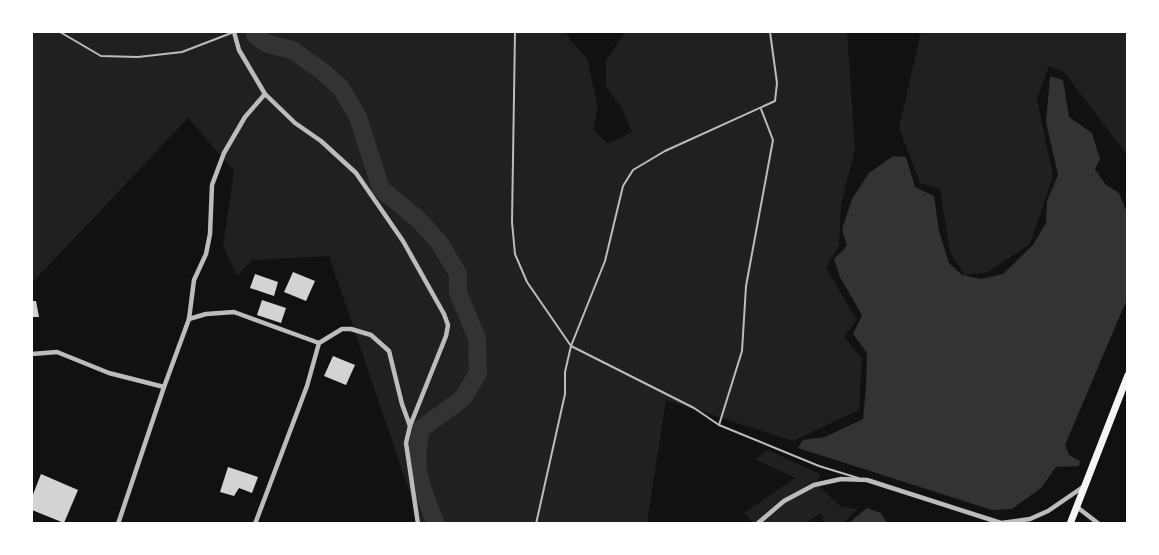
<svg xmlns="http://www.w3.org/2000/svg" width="1159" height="555" viewBox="0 0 1159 555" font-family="Mulish,sans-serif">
<rect width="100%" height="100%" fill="#111"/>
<!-- green -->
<g fill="#202020">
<polygon points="32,32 566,32 570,40 587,58 598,107 593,129 608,144 632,132 621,107 606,87 606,60 625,32 847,32 855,149 841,204 839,245 826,268 857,320 844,336 862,359 859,410 793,441 666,400 647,523 415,523 417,514 329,256 252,260 237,276 223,246 234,171 188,118 32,283"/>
<polygon points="921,32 1127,32 1127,155 1064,72 1049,66 1037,99 1053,176 1030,244 988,272 965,275 950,253 940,189 920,183 899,128"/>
<polygon points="768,450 820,474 817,484 840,506 857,509 843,524 824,523 821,513 806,523 754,523 744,513 795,478 755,459"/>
</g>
<!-- water -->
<g fill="#333">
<polygon points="1050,76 1063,80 1069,117 1092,133 1100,159 1095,169 1106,185 1119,193 1127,213 1127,299 1065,445 1069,455 1080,461 1079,466 1056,467 1041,488 1012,509 992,510 798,448 803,440 825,437 863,419 866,387 867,353 853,334 862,315 840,277 834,259 847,246 842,229 852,199 869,173 893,156 906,157 915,187 934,196 939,231 949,263 962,275 981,279 1003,274 1033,245 1046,223 1047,201 1058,175 1046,122"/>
<polygon points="867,508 881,513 887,523 849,523"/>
</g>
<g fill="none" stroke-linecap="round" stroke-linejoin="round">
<!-- river -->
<path stroke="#333" stroke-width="18" d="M255,32V35L268,44L292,50L322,71L341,88L358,117L381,189L418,219L439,242L458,274V293L477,338L478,373L463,398L421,429C412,469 421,487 436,524"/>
</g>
<!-- building -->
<g fill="#d3d3d3">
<polygon points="293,272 315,281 306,301 284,292"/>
<polygon points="255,274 278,282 274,296 250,288"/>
<polygon points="262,300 286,308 281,323 257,315"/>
<polygon points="32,301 36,301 39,317 32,317"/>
<polygon points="333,356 355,365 346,385 324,376"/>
<polygon points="228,467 258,477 252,493 239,488 234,496 220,492"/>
<polygon points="41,474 78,490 64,523 32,510 32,497"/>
</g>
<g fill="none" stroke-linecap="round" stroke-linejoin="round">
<!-- service -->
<g stroke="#bcbcbc" stroke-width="2">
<polyline points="60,32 101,56 138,57 182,52 234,32"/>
<polyline points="515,32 512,222 515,254 527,282 571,346 694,408 719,425 819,466 858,478"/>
<polyline points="719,425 742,351 746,286 773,140 761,109"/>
<polyline points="536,524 565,394 565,372 571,346 605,261 623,186 633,170 665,151 775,101 777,83 770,32"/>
</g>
<!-- minor -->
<g stroke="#bcbcbc" stroke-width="4.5">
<polyline points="234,32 239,50 265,94 295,123 321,141 356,173 403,241 444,314 448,325 446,336 410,426 406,443 418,524"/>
<polyline points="189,319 206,314 234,312 319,343"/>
<polyline points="32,354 57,352 109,373 164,387"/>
<polyline points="1077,507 1099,524"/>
<polyline points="118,524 164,387 189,319 194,280 206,254 210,234 212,185 224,153 245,117 265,94"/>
<polyline points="255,524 307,386 319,343 342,329 351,329 371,335 389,351 402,404 410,426"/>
<polyline points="757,524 784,501 814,485 841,479 867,480 1001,523 1030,519 1048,511 1083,487"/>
</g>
<!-- secondary -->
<polyline stroke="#f5f5f5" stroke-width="7" points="1070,524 1128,375"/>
</g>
<!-- border -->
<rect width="1159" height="555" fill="none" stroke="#ffffff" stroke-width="66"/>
</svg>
